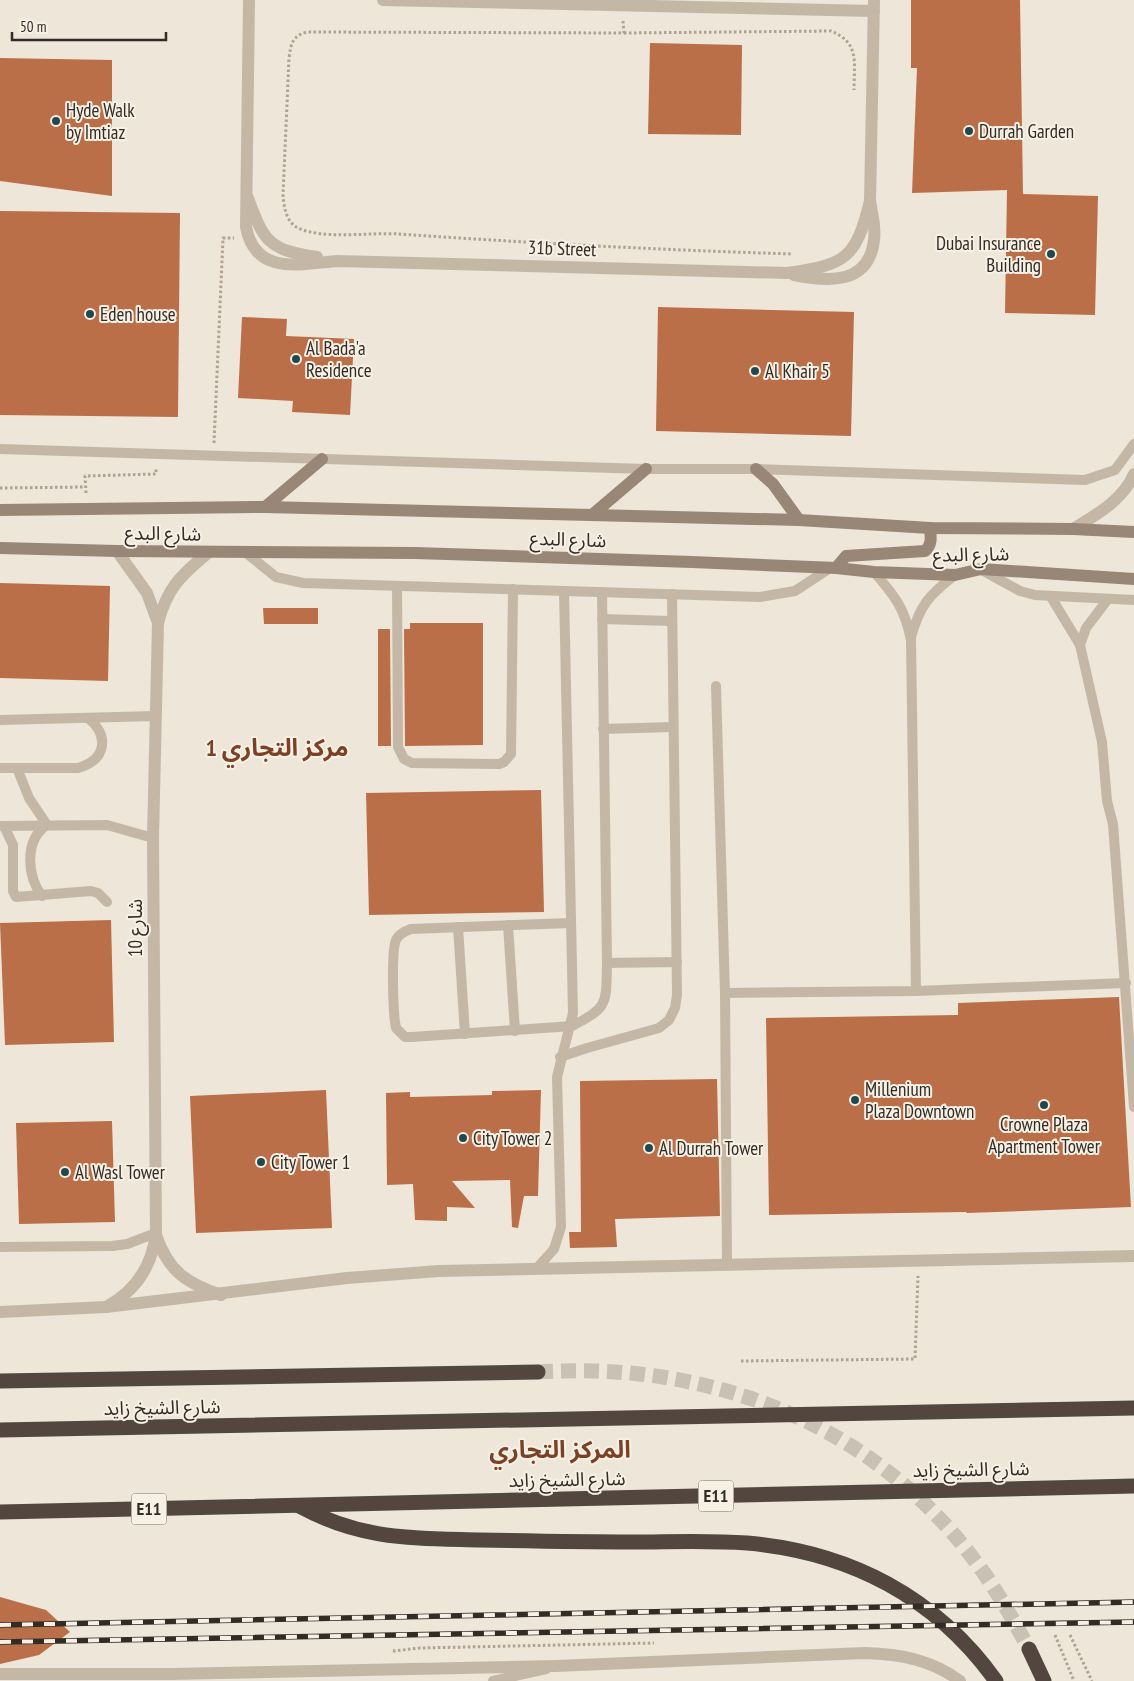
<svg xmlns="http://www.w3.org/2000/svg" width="1134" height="1681" viewBox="0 0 1134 1681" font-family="'PT Sans Narrow','Noto Sans Arabic',sans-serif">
<rect width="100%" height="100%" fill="#eee6d8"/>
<!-- building -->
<g fill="#bb6f49">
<polygon points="911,0 1020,0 1023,194 1098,196 1095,315 1005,313 1007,190 912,193 917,68 911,68"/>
<polygon points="650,43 742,45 741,135 648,134"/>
<polygon points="0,58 112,60 112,196 0,181"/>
<polygon points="0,211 180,213 178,417 0,415"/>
<polygon points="658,307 854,312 851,436 656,431"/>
<polygon points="242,317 287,319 286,336 354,339 350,415 292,412 293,401 238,398"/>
<polygon points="0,583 110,586 108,681 0,678"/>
<polygon points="263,608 318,608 318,624 264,624"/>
<polygon points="410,623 483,623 483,745 405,746 404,629 410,629"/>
<polygon points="378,629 390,629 391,746 378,746"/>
<polygon points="541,790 544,912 369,915 366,793"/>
<polygon points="111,920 114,1042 5,1045 0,923"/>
<polygon points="1119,997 1131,1207 967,1213 966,1212 769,1215 766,1018 958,1015 958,1003"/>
<polygon points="717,1079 720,1216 615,1219 617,1247 570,1248 569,1232 581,1232 580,1081"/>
<polygon points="326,1090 332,1228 196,1233 190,1096"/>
<polygon points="541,1090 538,1196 524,1196 518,1228 512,1227 510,1180 452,1181 475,1208 447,1207 447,1221 415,1220 413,1184 387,1185 386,1093 410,1092 410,1097 492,1095 492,1091"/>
<polygon points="112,1121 115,1222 19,1224 16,1123"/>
<polygon points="0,1597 46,1610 70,1632 39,1655 0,1664"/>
</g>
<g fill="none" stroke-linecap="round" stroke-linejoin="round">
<!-- motorway-tunnel -->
<path stroke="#c8c1b4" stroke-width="15" stroke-dasharray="15 8" stroke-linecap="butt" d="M538,1372C704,1361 865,1419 969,1553C993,1583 1011,1616 1029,1649"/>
<!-- path -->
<g stroke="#b1a190" stroke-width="3" stroke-dasharray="2.5 2.5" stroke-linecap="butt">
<path d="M623,21L624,33L307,32C292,36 291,44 289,58L283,195C284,207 286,222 298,228C325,240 369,232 399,234C530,243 661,250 793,254"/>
<path d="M624,33L831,31C860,43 854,62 854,90"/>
<polyline points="214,443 223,238 234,238"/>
<polyline points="0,488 85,487"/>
<polyline points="86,493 85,476 156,474 156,468"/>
<polyline points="741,1361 915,1359 918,1276"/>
<polyline points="1055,1635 1074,1681"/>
<polyline points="1070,1635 1092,1681"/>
<polyline points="393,1651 420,1648 654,1643"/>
</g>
<!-- service -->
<g stroke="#c5b7a6" stroke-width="10">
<polyline points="0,449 646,469 756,469 1085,480 1115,470 1134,444"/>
<polyline points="245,552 276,577 303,583 760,597 795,591 830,568"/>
<polyline points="982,570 1020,591 1035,595 1134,600"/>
<path d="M874,572C895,596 905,609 911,640L916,991"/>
<polyline points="397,586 398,747 404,759 412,763 499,764 504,762 511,754 513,589"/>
<polyline points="1051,597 1080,645 1102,742 1107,801 1113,824 1134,1107"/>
<polyline points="602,619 671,621"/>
<path d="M911,637C920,605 929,595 955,575"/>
<polyline points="1080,645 1086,628 1108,599"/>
<polyline points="716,686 725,993 727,1264"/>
<polyline points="0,720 156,716"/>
<polyline points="603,729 673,727"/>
<path d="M0,768H78C106,760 110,736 88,718"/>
<path d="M17,768L29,798L47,825C24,840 27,876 42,896"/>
<polyline points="1,826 107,825 153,838"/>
<polyline points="4,826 13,845 13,891 16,897 91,891 98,893 107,902"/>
<path d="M571,923L411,929C405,931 399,934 396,940C391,951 393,1015 396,1028L405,1037H412L572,1026C609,1007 606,1004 607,963L602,592"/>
<polyline points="508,925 515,1031"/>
<polyline points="458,927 465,1034"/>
<polyline points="607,963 677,962"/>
<polyline points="725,993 916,991 1126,983"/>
<polyline points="560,1057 587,1048 659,1028 669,1020 675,1008 677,995 672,594"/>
<polyline points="0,1247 112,1246 127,1244 156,1233"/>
<polyline points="538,1267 554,1249 561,1227 557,1077 573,1013 564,591"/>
<polyline points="493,1681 546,1669"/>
</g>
<!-- minor -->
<g stroke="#c5b7a6" stroke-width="12">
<path d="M249,0L246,227C255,276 301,264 337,261L787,273C845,265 856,259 870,201"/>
<polyline points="383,0 874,11"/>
<path d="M248,198C264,242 269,250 317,257"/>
<path d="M794,275C828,282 869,285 874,240C876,227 872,213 870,201L874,0"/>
<path d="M1073,529C1096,515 1123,500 1134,474"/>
<polyline points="117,551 147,593 158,623"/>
<path d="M156,1235C168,1271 186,1283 221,1295"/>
<path d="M106,1307C136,1291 152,1267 156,1233L153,838L158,623C167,588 181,575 209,552"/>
</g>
<!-- tertiary -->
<g stroke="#c5b7a6" stroke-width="12">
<polyline points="0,1312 106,1307 347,1278 439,1271 1134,1256"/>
<path d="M0,1674H171L556,1666L865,1653C900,1654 932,1660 960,1681"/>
</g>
<!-- secondary -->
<g stroke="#988677" stroke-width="12">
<polyline points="756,469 773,484 799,520"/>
<polyline points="265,507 322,459"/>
<polyline points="0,510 265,507 799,520 930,528 1073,529 1134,532"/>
<polyline points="592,515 646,469"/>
<polyline points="0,548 117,551 415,553 692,562 836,568 874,572 955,575 981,569 1134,579"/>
<path d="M836,568L846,556L925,551C932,545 931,538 930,528"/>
</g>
<!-- motorway -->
<g stroke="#52463e" stroke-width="15">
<polyline points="0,1381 538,1372"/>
<polyline points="0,1430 1134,1408"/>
<path d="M299,1506C362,1540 410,1538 479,1540C529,1541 579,1542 630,1542C669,1542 708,1540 747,1543C850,1552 936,1597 996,1681"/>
<polyline points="0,1512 1134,1486"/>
<polyline points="1029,1649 1044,1681"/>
</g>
<defs>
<g id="rail">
<polyline points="0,1625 1134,1602"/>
<polyline points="0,1642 1134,1622"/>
</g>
</defs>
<!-- rail casing -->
<use href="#rail" stroke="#322b26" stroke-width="5.5"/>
<!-- rail -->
<use href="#rail" stroke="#f7f0e4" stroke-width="4" stroke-dasharray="11" stroke-linecap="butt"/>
</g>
<!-- markers -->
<g fill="#1f484f" stroke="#f7f0e4" stroke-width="2">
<circle cx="56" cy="121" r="5"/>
<circle cx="969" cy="131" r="5"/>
<circle cx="1051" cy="254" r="5"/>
<circle cx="90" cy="314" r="5"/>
<circle cx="296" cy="359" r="5"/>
<circle cx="755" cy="371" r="5"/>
<circle cx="855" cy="1100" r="5"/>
<circle cx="1044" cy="1105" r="5"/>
<circle cx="463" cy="1138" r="5"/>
<circle cx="649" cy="1148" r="5"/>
<circle cx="261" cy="1162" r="5"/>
<circle cx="65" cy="1172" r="5"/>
</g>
<g text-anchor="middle" stroke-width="4" stroke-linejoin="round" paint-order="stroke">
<!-- shield labels -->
<g fill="#f7f0e4" stroke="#6d665f" stroke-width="1">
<rect x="698.5" y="1480.5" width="35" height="31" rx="4"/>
<rect x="131.5" y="1493.5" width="35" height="31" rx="4"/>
</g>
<g font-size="18" font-weight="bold" fill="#322b26">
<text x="716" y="1502">E11</text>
<text x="149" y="1515">E11</text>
</g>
<!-- poi labels -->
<g font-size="19" fill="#322b26" stroke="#f7f0e4" text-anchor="start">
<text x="66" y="117">Hyde Walk<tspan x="66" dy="22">by Imtiaz</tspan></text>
<text x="979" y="138">Durrah Garden</text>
<text x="1041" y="250" text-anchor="end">Dubai Insurance<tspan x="1041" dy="22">Building</tspan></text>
<text x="100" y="321">Eden house</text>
<text x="306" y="355">Al Bada'a<tspan x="306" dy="22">Residence</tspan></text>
<text x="765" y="378">Al Khair 5</text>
<text x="865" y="1096">Millenium<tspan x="865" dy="22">Plaza Downtown</tspan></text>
<text x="1044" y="1131" text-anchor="middle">Crowne Plaza<tspan x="1044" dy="22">Apartment Tower</tspan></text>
<text x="473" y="1145">City Tower 2</text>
<text x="659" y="1155">Al Durrah Tower</text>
<text x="271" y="1169">City Tower 1</text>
<text x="75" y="1179">Al Wasl Tower</text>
</g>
<!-- street labels -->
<g font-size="19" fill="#322b26" stroke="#f7f0e4">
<text transform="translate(562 248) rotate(2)" y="7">31b Street</text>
<text transform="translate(163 533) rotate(1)" y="7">شارع البدع</text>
<text transform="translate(568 539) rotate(2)" y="7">شارع البدع</text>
<text transform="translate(971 554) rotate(-1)" y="7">شارع البدع</text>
<text transform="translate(135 928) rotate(-90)" y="7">شارع 10</text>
<text transform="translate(162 1407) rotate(-1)" y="7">شارع الشيخ زايد</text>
<text transform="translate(971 1469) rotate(-1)" y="7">شارع الشيخ زايد</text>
<text transform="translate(567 1479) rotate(-1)" y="7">شارع الشيخ زايد</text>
</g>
<!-- district labels -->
<g font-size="24" font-weight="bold" fill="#7a4126" stroke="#f7f0e4">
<text x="277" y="756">مركز التجاري 1</text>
<text x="560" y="1458">المركز التجاري</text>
</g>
</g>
<!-- scale -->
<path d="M12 32v8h154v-8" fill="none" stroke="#322b26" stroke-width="2.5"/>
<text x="20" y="32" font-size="15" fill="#322b26" stroke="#f7f0e4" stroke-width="4" paint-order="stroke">50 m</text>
</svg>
